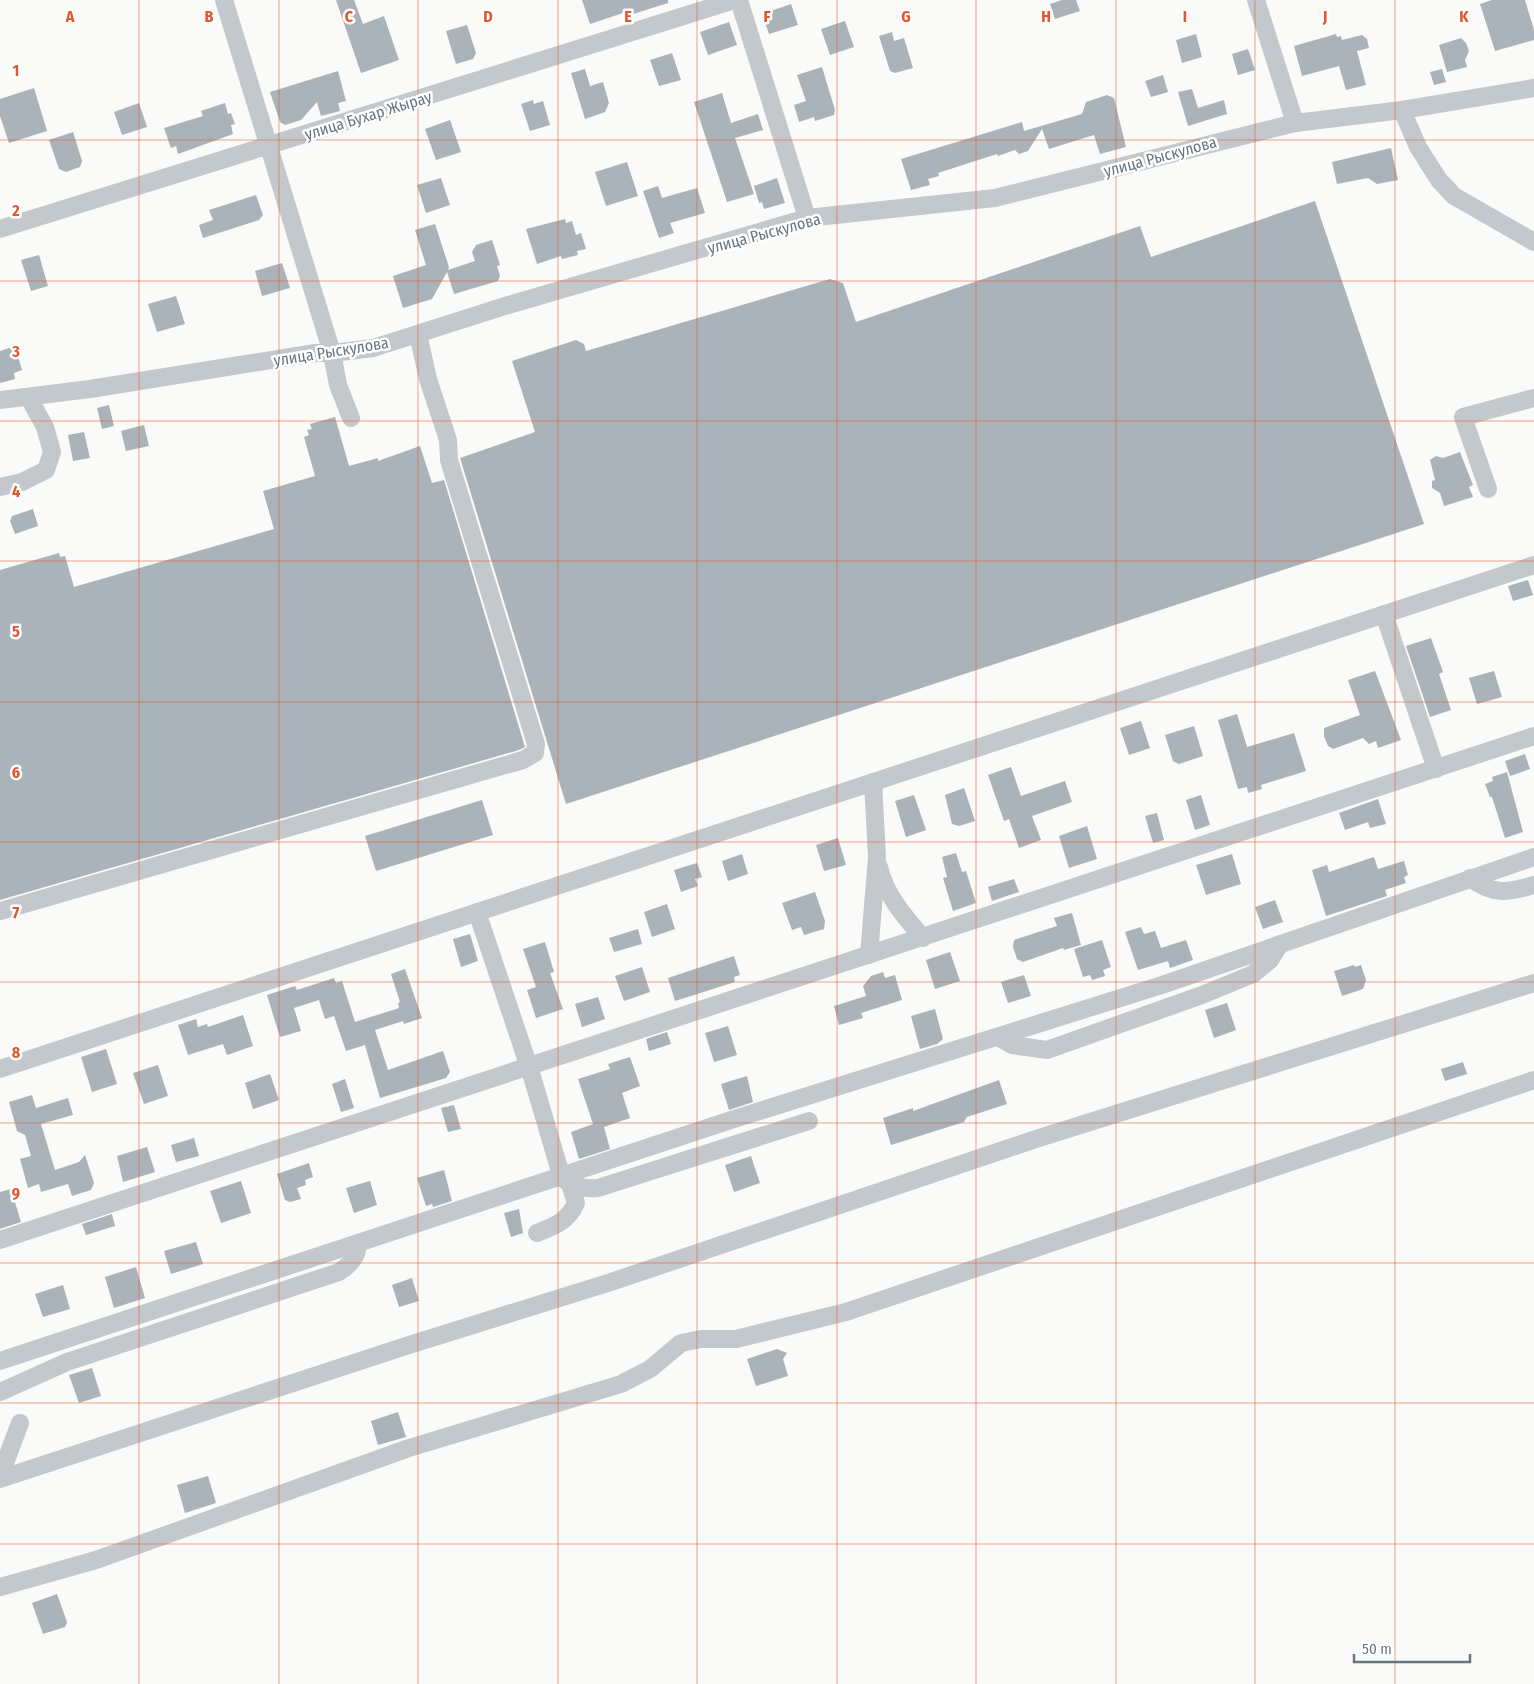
<svg xmlns="http://www.w3.org/2000/svg" width="1534" height="1684" viewBox="0 0 1534 1684" font-family="'Fira Sans Condensed',sans-serif">
<rect width="100%" height="100%" fill="#fafaf8"/>
<!-- building -->
<g fill="#aab3b9">
<polygon points="336,0 354,0 363,24 384,16 399,60 361,73"/>
<polygon points="582,0 668,0 668,3 630,15 629,11 590,24"/>
<polygon points="1062,0 1076,0 1080,11 1055,19 1050,4"/>
<polygon points="1492,0 1525,0 1534,30 1534,40 1495,51 1480,4"/>
<polygon points="791,4 798,25 769,34 762,14"/>
<polygon points="845,21 854,47 830,55 821,29"/>
<polygon points="729,22 737,45 708,55 700,32"/>
<polygon points="467,25 476,53 473,59 456,64 446,31"/>
<polygon points="892,32 894,41 904,38 913,68 895,73 890,71 879,36"/>
<polygon points="1196,34 1202,57 1182,63 1176,40"/>
<polygon points="1336,34 1337,37 1341,36 1342,40 1362,35 1367,39 1369,48 1357,51 1366,85 1346,90 1339,66 1302,76 1294,46"/>
<polygon points="1461,38 1466,43 1469,51 1465,60 1467,67 1447,72 1439,45"/>
<polygon points="1248,49 1255,70 1238,75 1232,54"/>
<polygon points="672,53 681,80 659,86 650,60"/>
<polygon points="822,67 835,110 834,115 815,121 814,117 799,122 794,105 806,101 797,75"/>
<polygon points="585,69 590,86 603,82 609,103 605,112 585,119 571,73"/>
<polygon points="1442,69 1446,82 1434,85 1430,72"/>
<polygon points="338,71 346,101 338,103 340,111 321,116 317,102 301,120 285,125 280,122 270,92"/>
<polygon points="1163,75 1168,92 1151,97 1145,81"/>
<polygon points="34,88 47,131 9,143 0,116 0,99"/>
<polygon points="1192,89 1198,108 1224,100 1227,114 1188,126 1178,92"/>
<polygon points="722,93 731,123 758,114 763,130 735,138 754,194 727,202 694,102"/>
<polygon points="1107,95 1114,98 1126,147 1100,154 1094,135 1049,149 1042,129 1028,151 1019,154 1015,150 998,156 997,154 938,173 939,176 928,179 930,185 911,190 901,159 1022,122 1024,131 1082,114 1086,102"/>
<polygon points="533,100 534,104 543,101 550,125 530,131 521,104"/>
<polygon points="139,103 147,127 122,135 114,112"/>
<polygon points="225,103 228,114 231,113 235,124 231,125 233,134 178,154 176,146 171,148 164,128 203,116 201,111"/>
<polygon points="450,120 461,152 436,160 425,129"/>
<polygon points="73,132 82,161 80,167 66,172 59,169 49,140"/>
<polygon points="1391,148 1398,180 1377,184 1368,178 1337,184 1332,162"/>
<polygon points="627,162 638,196 606,206 595,172"/>
<polygon points="441,178 450,205 426,213 417,185"/>
<polygon points="777,178 785,203 764,209 762,202 759,203 754,186"/>
<polygon points="658,186 662,198 697,188 705,213 670,223 674,233 659,238 643,191"/>
<polygon points="256,195 263,215 259,220 203,238 199,225 213,220 209,210"/>
<polygon points="1315,201 1424,524 566,804 460,458 535,432 512,361 576,340 584,344 586,351 830,279 843,283 856,322 1140,226 1151,257"/>
<polygon points="565,219 566,223 572,221 576,235 581,233 586,249 577,251 578,255 562,259 561,256 537,264 526,229"/>
<polygon points="435,224 449,267 448,270 475,261 472,252 476,245 492,240 500,265 497,266 500,276 498,281 454,294 447,272 432,299 403,308 393,276 426,265 415,230"/>
<polygon points="39,255 48,286 31,291 21,260"/>
<polygon points="282,263 290,288 262,296 255,271"/>
<polygon points="176,296 185,324 157,332 148,304"/>
<polygon points="15,346 22,370 14,373 15,379 0,383 0,351"/>
<polygon points="109,405 114,426 102,429 97,408"/>
<polygon points="335,417 349,466 378,458 378,461 420,446 432,483 444,480 525,747 519,750 0,900 0,570 59,553 60,557 65,556 74,587 274,529 263,491 315,476 304,437 309,435 307,430 312,429 310,424"/>
<polygon points="144,425 149,446 126,451 121,431"/>
<polygon points="84,432 90,458 73,461 68,435"/>
<polygon points="1460,452 1473,485 1469,487 1473,497 1444,506 1440,493 1432,488 1432,481 1435,480 1430,460 1436,456 1443,458"/>
<polygon points="33,509 38,526 15,534 10,521 12,516"/>
<polygon points="1528,580 1533,595 1513,601 1508,586"/>
<polygon points="1431,638 1443,672 1439,674 1451,710 1430,717 1406,646"/>
<polygon points="1375,671 1401,740 1378,748 1376,741 1369,744 1363,738 1333,749 1328,746 1324,736 1324,728 1360,715 1348,680"/>
<polygon points="1494,671 1502,697 1477,704 1469,678"/>
<polygon points="1237,714 1247,747 1294,733 1306,771 1261,785 1262,789 1248,793 1247,787 1238,789 1218,720"/>
<polygon points="1141,721 1150,748 1129,755 1120,728"/>
<polygon points="1194,726 1203,756 1179,764 1173,761 1165,735"/>
<polygon points="1525,754 1530,769 1510,776 1505,761"/>
<polygon points="1011,767 1021,796 1065,781 1072,802 1032,816 1041,840 1019,848 1009,819 1004,821 988,775"/>
<polygon points="1507,772 1523,832 1505,838 1492,797 1490,797 1485,784 1493,781 1492,777"/>
<polygon points="964,788 975,821 959,826 952,824 945,795"/>
<polygon points="914,795 926,830 906,837 895,801"/>
<polygon points="1201,795 1210,825 1195,830 1186,800"/>
<polygon points="1378,799 1386,824 1370,828 1368,822 1345,830 1339,813"/>
<polygon points="482,800 493,835 376,871 365,836"/>
<polygon points="1157,813 1164,840 1153,843 1145,816"/>
<polygon points="1087,826 1097,859 1069,868 1059,836"/>
<polygon points="838,838 846,865 824,871 816,845"/>
<polygon points="956,853 962,872 966,871 976,903 953,911 943,878 947,877 942,857"/>
<polygon points="742,854 748,874 728,881 722,861"/>
<polygon points="1232,854 1241,884 1206,895 1196,865"/>
<polygon points="1374,857 1378,869 1404,861 1408,875 1404,877 1406,883 1385,890 1387,896 1326,916 1312,870 1327,865 1329,872"/>
<polygon points="697,863 702,877 695,879 698,886 681,892 674,870"/>
<polygon points="1014,879 1019,892 992,901 988,887"/>
<polygon points="815,892 825,921 824,929 804,935 801,927 792,930 782,903"/>
<polygon points="1275,900 1283,922 1263,929 1255,907"/>
<polygon points="667,904 675,929 652,937 644,912"/>
<polygon points="1072,913 1081,945 1064,950 1063,948 1023,962 1017,959 1013,947 1014,940 1057,926 1054,918"/>
<polygon points="1141,927 1144,934 1155,931 1161,948 1186,940 1193,960 1170,968 1168,961 1138,970 1125,932"/>
<polygon points="638,929 642,944 614,952 609,938"/>
<polygon points="470,934 478,961 461,967 453,939"/>
<polygon points="1102,940 1111,967 1103,970 1105,976 1092,980 1090,975 1083,977 1074,949"/>
<polygon points="545,942 554,972 550,973 563,1009 536,1018 527,990 536,987 523,949"/>
<polygon points="950,952 960,981 935,989 926,960"/>
<polygon points="734,956 740,975 734,977 735,982 675,1001 668,978"/>
<polygon points="1354,965 1355,967 1361,965 1366,980 1363,989 1342,996 1334,971"/>
<polygon points="642,967 650,992 624,1001 615,976"/>
<polygon points="405,969 422,1018 404,1024 403,1021 375,1030 388,1070 443,1051 450,1072 446,1078 380,1098 365,1045 346,1051 334,1016 325,1019 319,1000 294,1008 301,1031 280,1037 267,995 295,986 297,990 334,978 336,983 342,981 355,1022 399,1008 398,1003 400,1002 391,974"/>
<polygon points="883,972 885,978 895,975 902,1000 861,1013 863,1018 839,1025 834,1006 866,996 863,986 871,976"/>
<polygon points="1024,975 1031,996 1008,1003 1001,982"/>
<polygon points="598,997 605,1019 582,1027 575,1004"/>
<polygon points="1227,1003 1236,1030 1214,1038 1205,1010"/>
<polygon points="935,1009 943,1039 937,1044 920,1049 911,1016"/>
<polygon points="243,1015 253,1046 227,1055 223,1044 188,1055 178,1025 196,1019 198,1027 207,1024 208,1027"/>
<polygon points="728,1026 737,1055 714,1062 705,1033"/>
<polygon points="667,1032 671,1044 649,1051 646,1039"/>
<polygon points="106,1049 117,1084 92,1092 81,1057"/>
<polygon points="630,1057 640,1086 622,1093 630,1118 604,1127 610,1149 579,1159 571,1132 593,1124 578,1079 610,1069 608,1064"/>
<polygon points="1463,1062 1467,1074 1445,1081 1441,1069"/>
<polygon points="158,1065 168,1096 144,1104 133,1073"/>
<polygon points="270,1074 279,1100 253,1109 245,1083"/>
<polygon points="747,1076 753,1102 729,1110 721,1084"/>
<polygon points="345,1079 354,1108 341,1112 332,1084"/>
<polygon points="999,1080 1007,1104 967,1117 964,1122 891,1145 883,1118 913,1108 913,1111"/>
<polygon points="32,1095 36,1108 68,1098 73,1115 41,1124 55,1170 79,1162 85,1155 94,1183 91,1190 72,1196 68,1184 41,1192 39,1184 28,1188 20,1159 31,1156 25,1135 17,1131 9,1102"/>
<polygon points="454,1105 461,1129 448,1132 441,1108"/>
<polygon points="194,1138 199,1156 176,1162 171,1145"/>
<polygon points="147,1147 155,1172 123,1182 117,1156"/>
<polygon points="751,1156 760,1183 734,1192 725,1165"/>
<polygon points="309,1163 313,1177 305,1180 306,1185 297,1188 301,1199 290,1202 285,1200 277,1174"/>
<polygon points="444,1170 452,1201 433,1207 432,1204 426,1206 417,1178"/>
<polygon points="241,1181 251,1213 221,1223 210,1191"/>
<polygon points="370,1181 377,1205 354,1213 346,1188"/>
<polygon points="11,1189 21,1222 0,1229 0,1192"/>
<polygon points="519,1209 523,1233 511,1237 504,1213"/>
<polygon points="112,1214 115,1226 86,1235 82,1224"/>
<polygon points="196,1242 203,1264 171,1274 164,1251"/>
<polygon points="136,1267 145,1298 114,1308 105,1277"/>
<polygon points="412,1278 419,1301 399,1307 392,1285"/>
<polygon points="63,1285 70,1309 43,1317 35,1294"/>
<polygon points="777,1349 787,1353 783,1359 788,1376 756,1386 747,1359"/>
<polygon points="92,1368 101,1396 79,1403 69,1375"/>
<polygon points="398,1412 406,1437 378,1445 371,1421"/>
<polygon points="208,1476 216,1503 185,1513 177,1485"/>
<polygon points="57,1594 67,1622 65,1627 43,1634 32,1603"/>
</g>
<g fill="none" stroke-linecap="round" stroke-linejoin="round">
<!-- minor -->
<g stroke="#c3c8cc" stroke-width="18">
<polyline points="224,0 332,353 338,385 351,418"/>
<polyline points="739,0 807,218"/>
<polyline points="1256,0 1295,123"/>
<polyline points="1402,110 1418,147 1439,180 1454,196 1534,242"/>
<polyline points="0,229 735,0"/>
<polyline points="0,400 90,389 315,353 332,353 373,348 505,306 807,218 995,198 1295,123 1402,110 1534,88"/>
<polyline points="0,487 22,482 46,470 52,452 45,427 29,398"/>
<polyline points="1488,489 1463,417 1534,398"/>
<polyline points="1384,614 1436,769"/>
<path d="M879,867C886,896 904,916 923,938"/>
<path d="M1470,878C1493,895 1507,893 1534,885"/>
<polyline points="0,911 523,760 535,753 536,744 449,460 448,440 428,379 418,334"/>
<path d="M477,912L531,1073L562,1178C574,1187 584,1189 598,1188L809,1121"/>
<polyline points="869,955 877,857 873,782"/>
<polyline points="998,1037 1012,1045 1047,1050 1202,995 1253,974 1270,960 1280,944"/>
<polyline points="0,1069 1534,565"/>
<path d="M537,1233C555,1226 568,1221 576,1203L570,1184"/>
<polyline points="0,1240 1534,736"/>
<polyline points="0,1361 731,1120 1162,985 1534,857"/>
<path d="M0,1392L67,1362L339,1272C351,1264 357,1257 358,1244"/>
<polyline points="0,1476 20,1423"/>
<polyline points="0,1479 409,1345 611,1282 1039,1138 1534,983"/>
<polyline points="0,1587 96,1560 409,1448 621,1384 650,1369 681,1343 701,1339 736,1339 846,1312 1534,1080"/>
</g>
</g>
<!-- grid -->
<path fill="none" stroke="#e4572e" stroke-width="1" stroke-opacity="0.55" d="M139,0V1684M279,0V1684M418,0V1684M558,0V1684M697,0V1684M837,0V1684M976,0V1684M1116,0V1684M1255,0V1684M1395,0V1684M0,140H1534M0,281H1534M0,421H1534M0,561H1534M0,702H1534M0,842H1534M0,982H1534M0,1123H1534M0,1263H1534M0,1403H1534M0,1544H1534"/>
<g text-anchor="middle" stroke-width="5" stroke-linejoin="round" paint-order="stroke">
<!-- street labels -->
<g font-size="16" fill="#657683" stroke="#fff">
<text transform="translate(368 115) rotate(-17)" y="6">улица Бухар Жырау</text>
<text transform="translate(1160 156) rotate(-15)" y="6">улица Рыскулова</text>
<text transform="translate(764 233) rotate(-15)" y="6">улица Рыскулова</text>
<text transform="translate(331 351) rotate(-9)" y="6">улица Рыскулова</text>
</g>
</g>
<g font-size="16" text-anchor="middle" font-weight="bold" fill="#e4572e" stroke="#fff" stroke-width="5" stroke-linejoin="round" paint-order="stroke">
<text x="70" y="22">A</text>
<text x="209" y="22">B</text>
<text x="349" y="22">C</text>
<text x="488" y="22">D</text>
<text x="628" y="22">E</text>
<text x="767" y="22">F</text>
<text x="906" y="22">G</text>
<text x="1046" y="22">H</text>
<text x="1185" y="22">I</text>
<text x="1325" y="22">J</text>
<text x="1464" y="22">K</text>
<text x="16" y="76">1</text>
<text x="16" y="216">2</text>
<text x="16" y="357">3</text>
<text x="16" y="497">4</text>
<text x="16" y="637">5</text>
<text x="16" y="778">6</text>
<text x="16" y="918">7</text>
<text x="16" y="1058">8</text>
<text x="16" y="1199">9</text>
</g>
<!-- scale -->
<path d="M1354 1654v8h116v-8" fill="none" stroke="#657683" stroke-width="2.5"/>
<text x="1362" y="1654" font-size="15" fill="#657683" stroke="#ffffff" stroke-width="4" paint-order="stroke">50 m</text>
</svg>
